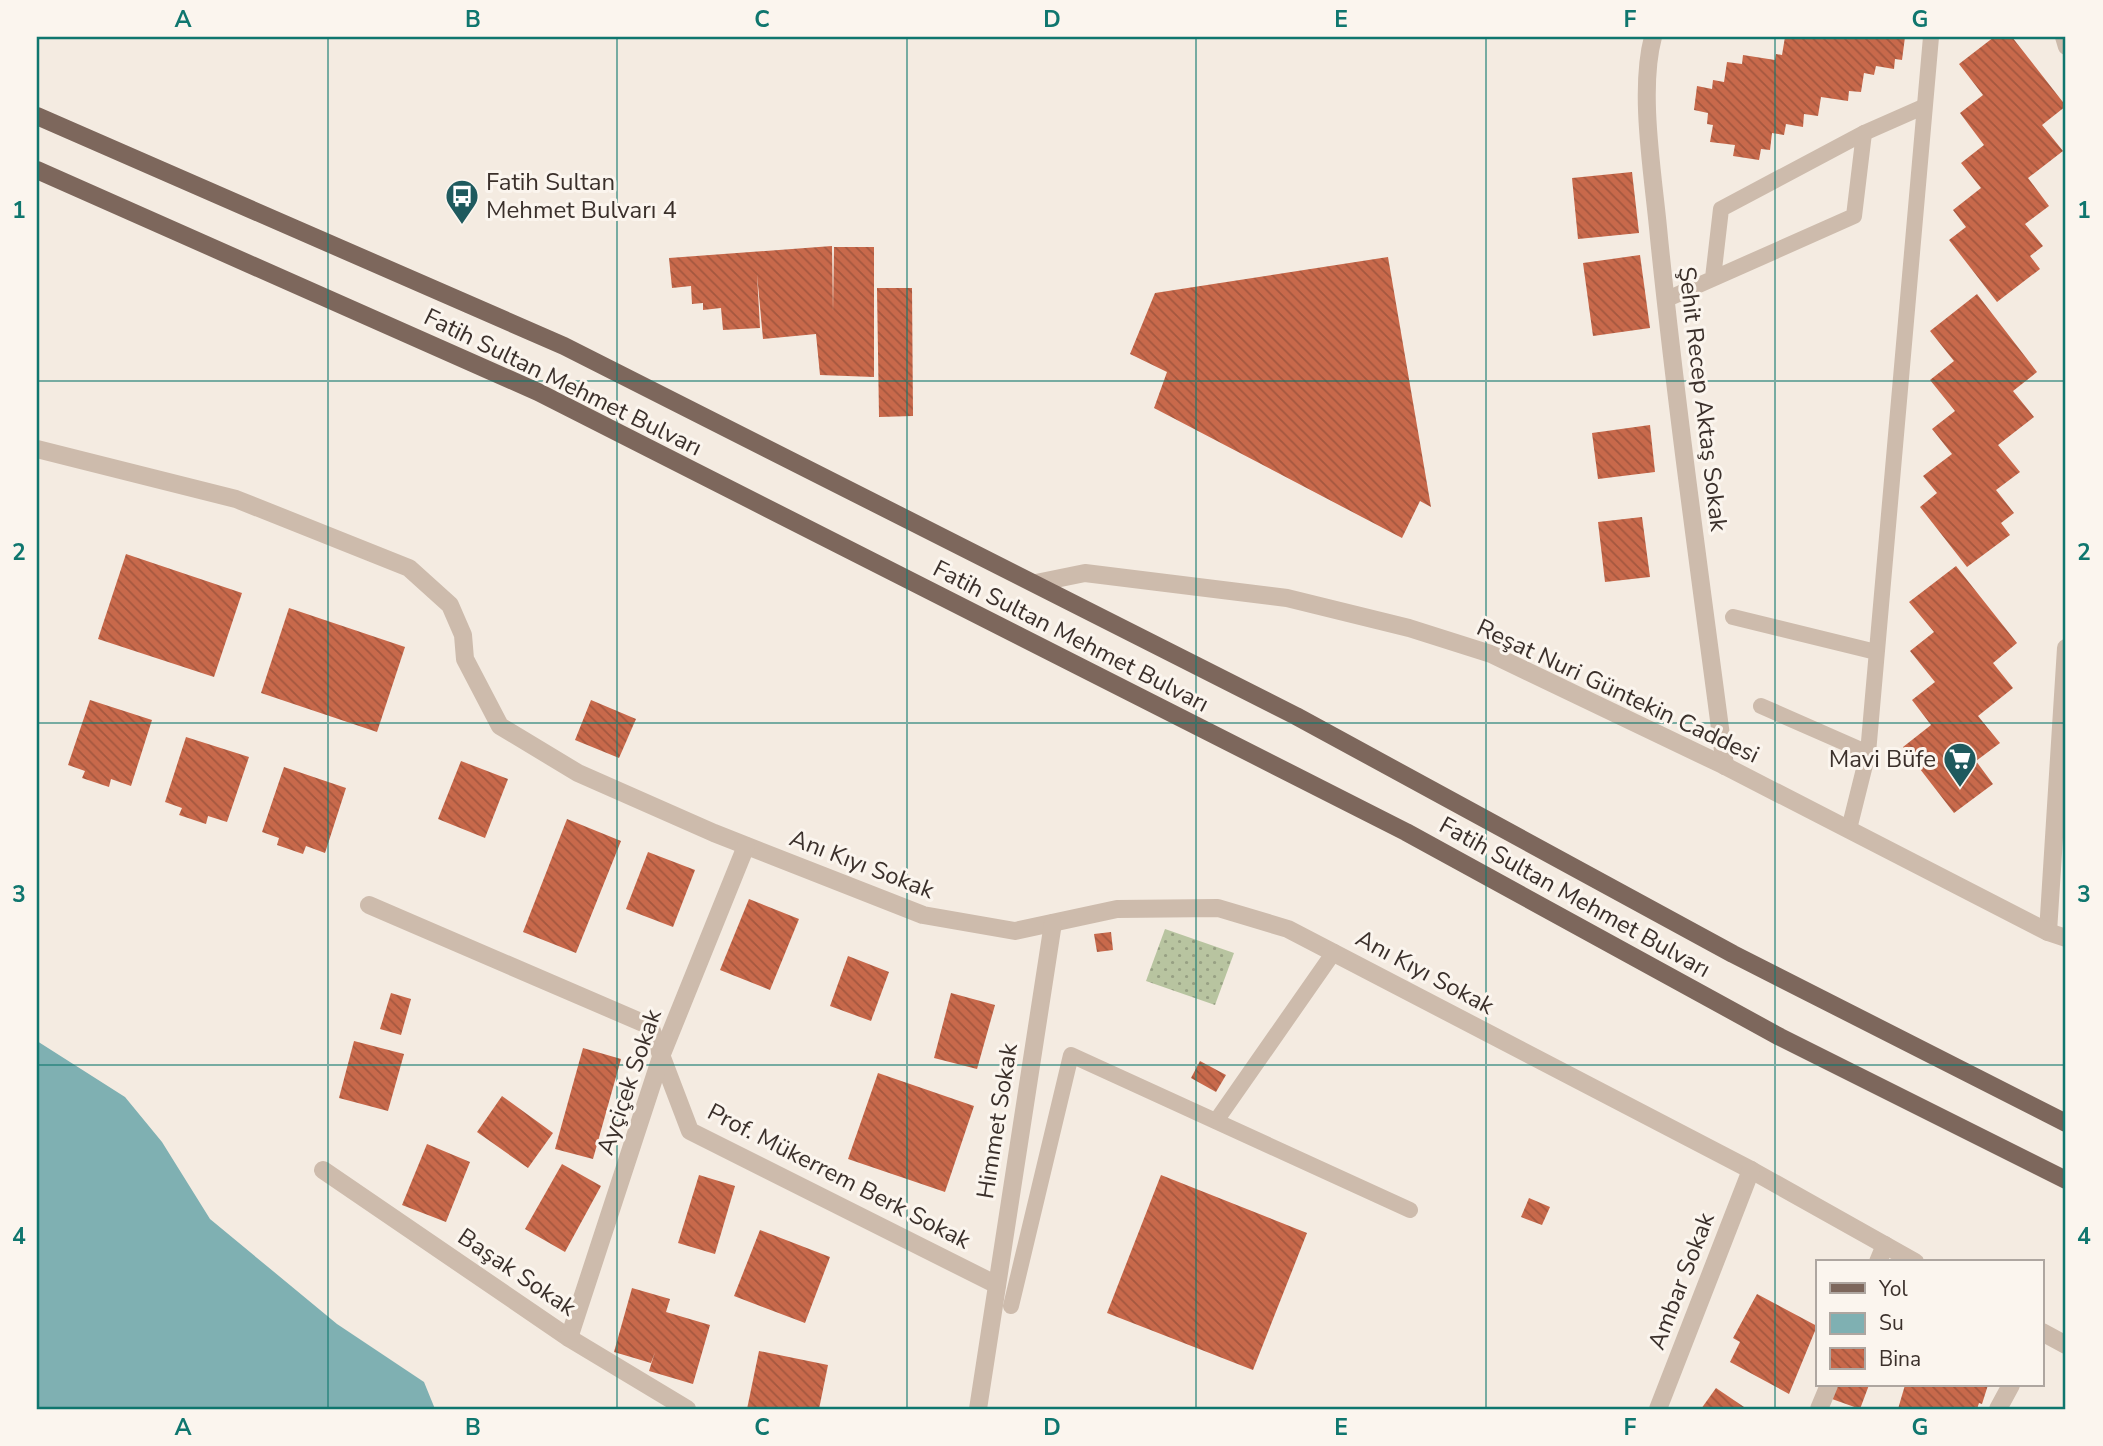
<svg xmlns="http://www.w3.org/2000/svg" width="2103" height="1446" viewBox="0 0 2103 1446" font-family="'Nunito Sans',sans-serif">
<defs>
<pattern id="grass-dots" width="8" height="8" patternUnits="userSpaceOnUse" patternTransform="scale(1.75)"><rect width="8" height="8" fill="#b8c4a0"/><path d="M2 2h.1M6 6h.1" fill="none" stroke="#97a083" stroke-width="1.8" stroke-linecap="round"/></pattern>
<pattern id="building-back-hatch" width="6" height="6" patternUnits="userSpaceOnUse" patternTransform="scale(1.75)"><rect width="6" height="6" fill="#c8694b"/><path d="M-1 5l2 2M0 0l6 6M5-1l2 2" fill="none" stroke="#a4573f"/></pattern>
</defs>
<rect width="100%" height="100%" fill="#f4ebe1"/>
<!-- grass -->
<polygon fill="url(#grass-dots)" points="1165,929 1234,953 1215,1005 1146,981"/>
<!-- water -->
<polygon fill="#7fb0b2" points="37,1041 125,1097 162,1142 210,1219 337,1324 424,1382 435,1409 37,1409"/>
<!-- building -->
<g fill="url(#building-back-hatch)">
<polygon points="1785,37 1905,37 1902,60 1895,59 1894,69 1876,66 1874,75 1864,73 1861,92 1849,91 1848,101 1821,97 1818,116 1804,114 1803,127 1786,124 1784,135 1772,133 1770,150 1761,149 1759,160 1733,156 1735,145 1710,142 1713,125 1707,124 1708,113 1694,110 1697,86 1712,89 1713,80 1724,82 1727,62 1742,64 1743,55 1775,60 1776,54 1782,55"/>
<polygon points="1994,37 2012,37 2066,106 2042,125 2063,151 2028,178 2049,206 2025,224 2043,246 2030,256 2040,269 1997,302 1949,240 1966,227 1953,210 1981,188 1961,163 1984,145 1960,113 1983,95 1959,64"/>
<polygon points="1632,172 1639,233 1578,239 1572,178"/>
<polygon points="832,246 833,312 834,247 874,247 874,377 820,375 816,334 763,339 757,274 760,328 723,330 721,308 703,310 703,303 692,304 691,286 672,288 669,258"/>
<polygon points="1640,255 1650,328 1593,336 1583,263"/>
<polygon points="1388,257 1431,507 1420,501 1402,538 1154,408 1167,372 1130,354 1155,293"/>
<polygon points="877,288 912,288 913,416 879,417"/>
<polygon points="1977,294 2037,372 2013,391 2034,417 1998,445 2020,472 1996,490 2014,513 2001,523 2010,535 1967,567 1920,507 1937,493 1923,476 1952,454 1932,429 1955,411 1930,380 1954,361 1930,331"/>
<polygon points="1650,425 1655,472 1598,479 1592,433"/>
<polygon points="1642,517 1650,577 1605,582 1598,522"/>
<polygon points="126,554 242,593 214,677 98,639"/>
<polygon points="1956,566 2017,643 1993,663 2013,688 1978,716 2000,743 1976,761 1993,784 1954,813 1903,747 1931,725 1912,700 1935,682 1910,651 1934,632 1909,602"/>
<polygon points="289,608 405,647 377,732 261,693"/>
<polygon points="90,700 152,720 131,786 111,779 109,787 82,778 85,771 68,765"/>
<polygon points="591,700 636,719 619,758 575,740"/>
<polygon points="186,737 249,757 227,822 208,816 206,824 179,815 182,808 165,802"/>
<polygon points="461,761 508,779 485,838 438,819"/>
<polygon points="284,767 346,788 325,853 306,846 303,854 277,845 279,838 262,832"/>
<polygon points="567,819 621,841 576,953 523,932"/>
<polygon points="648,852 695,870 673,927 626,909"/>
<polygon points="749,899 799,919 770,990 720,970"/>
<polygon points="1111,932 1113,950 1097,952 1094,934"/>
<polygon points="848,956 889,972 871,1021 830,1006"/>
<polygon points="391,993 411,999 401,1035 380,1029"/>
<polygon points="951,993 995,1005 977,1069 934,1058"/>
<polygon points="354,1041 404,1054 388,1111 339,1098"/>
<polygon points="583,1048 621,1059 593,1159 555,1149"/>
<polygon points="1200,1061 1226,1075 1216,1092 1191,1078"/>
<polygon points="878,1073 974,1106 945,1192 848,1159"/>
<polygon points="502,1096 553,1133 528,1168 477,1132"/>
<polygon points="427,1144 470,1162 446,1222 402,1205"/>
<polygon points="562,1164 601,1186 565,1252 525,1229"/>
<polygon points="699,1175 735,1186 715,1254 678,1243"/>
<polygon points="1161,1175 1307,1233 1253,1370 1107,1313"/>
<polygon points="1529,1198 1550,1207 1542,1225 1521,1217"/>
<polygon points="760,1230 830,1257 805,1323 734,1296"/>
<polygon points="632,1288 670,1299 666,1312 710,1325 693,1384 649,1371 655,1352 651,1363 614,1352"/>
<polygon points="1757,1294 1817,1326 1789,1394 1730,1362 1740,1342 1733,1338"/>
<polygon points="759,1351 828,1365 819,1409 747,1409"/>
<polygon points="1837,1385 1869,1385 1860,1409 1832,1399"/>
<polygon points="1905,1385 1988,1385 1982,1404 1979,1403 1977,1409 1898,1409"/>
<polygon points="1716,1388 1747,1409 1701,1409"/>
</g>
<g fill="none" stroke-linecap="round" stroke-linejoin="round">
<!-- service -->
<g stroke="#cdbbac" stroke-width="16">
<polyline points="2063,37 2066,47"/>
<polyline points="1864,133 1923,107"/>
<polyline points="1665,300 1854,216 1864,133 1721,209 1713,278"/>
<polyline points="1733,617 1876,652"/>
<polyline points="1761,706 1868,753"/>
<polyline points="1849,829 1868,753 1931,37"/>
<polyline points="1216,1121 1334,952"/>
<polyline points="1011,1306 1071,1055 1410,1210"/>
</g>
<!-- minor -->
<g stroke="#cdbbac" stroke-width="18">
<path d="M1653,37C1638,93 1654,179 1659,238C1677,414 1702,590 1725,766"/>
<polyline points="37,449 236,499 409,568 450,605 463,635 465,659 500,726 578,773 714,833 923,915 1015,931 1117,909 1218,908 1288,929 1751,1170 1915,1262"/>
<polyline points="369,905 650,1026 690,1131 997,1285"/>
<polyline points="2048,932 2066,648"/>
<polyline points="323,1170 569,1338 687,1409"/>
<polyline points="1878,1262 1885,1245"/>
<polyline points="2042,1332 2066,1345"/>
<polyline points="569,1338 662,1054 746,846"/>
<polyline points="978,1409 1053,923"/>
<polyline points="1658,1409 1751,1170"/>
<polyline points="1819,1409 1829,1385"/>
<polyline points="1998,1409 2011,1385"/>
</g>
<!-- tertiary -->
<polyline stroke="#cdbbac" stroke-width="18" points="1036,583 1085,573 1287,598 1409,628 1491,654 1725,766 2048,932 2066,938"/>
<!-- primary -->
<g stroke="#7d675c" stroke-width="18">
<polyline points="37,116 564,346 1296,716 1733,954 2066,1123"/>
<polyline points="37,170 538,392 1406,832 1780,1037 2066,1180"/>
</g>
</g>
<!-- grid -->
<path fill="none" stroke="#0f766e" stroke-width="2" stroke-opacity="0.55" d="M328,37V1409M617,37V1409M907,37V1409M1196,37V1409M1486,37V1409M1775,37V1409M37,381H2066M37,723H2066M37,1065H2066"/>
<!-- icons -->
<defs>
<symbol id="bus-pin" viewBox="-11 -11 22 30"><path d="M0 17L-7.5 6A9.5 9.5 0 1 1 7.5 6Z" fill="#1f5a5e" stroke="#fbf5ee"/><path d="M-5-6H5V4H4V6H2V4H-2V6H-4V4H-5ZM-3.5-4V0h7V-4ZM-3.5 1.2v1.5H-2V1.2ZM2 1.2v1.5H3.5V1.2Z" fill="#fff"/></symbol>
<symbol id="supermarket-pin" viewBox="-11 -11 22 30"><path d="M0 17L-7.5 6A9.5 9.5 0 1 1 7.5 6Z" fill="#1f5a5e" stroke="#fbf5ee"/><path d="M-6-5.5h2.5l.6 2H6L4.5 2H-2.5L-4.4-4H-6ZM-1.5 3.2a1.3 1.3 0 1 0 .1 0ZM3 3.2a1.3 1.3 0 1 0 .1 0Z" fill="#fff"/></symbol>
</defs>
<g fill-rule="evenodd">
<use href="#bus-pin" x="443" y="177" width="38" height="52"/>
<use href="#supermarket-pin" x="1941" y="740" width="38" height="52"/>
</g>
<g text-anchor="middle" stroke-width="6" stroke-linejoin="round" paint-order="stroke">
<!-- poi labels -->
<g font-size="24" fill="#3b302b" stroke="#fbf5ee" text-anchor="start">
<text x="486" y="190">Fatih Sultan<tspan x="486" dy="28">Mehmet Bulvarı 4</tspan></text>
<text x="1936" y="767" text-anchor="end">Mavi Büfe</text>
</g>
<!-- street labels -->
<g font-size="24" fill="#3b302b" stroke="#fbf5ee">
<text transform="translate(563 382) rotate(26)" y="8">Fatih Sultan Mehmet Bulvarı</text>
<text transform="translate(1703 399) rotate(83)" y="8">Şehit Recep Aktaş Sokak</text>
<text transform="translate(1071 636) rotate(27)" y="8">Fatih Sultan Mehmet Bulvarı</text>
<text transform="translate(1618 691) rotate(25)" y="8">Reşat Nuri Güntekin Caddesi</text>
<text transform="translate(862 864) rotate(21)" y="8">Anı Kıyı Sokak</text>
<text transform="translate(1575 897) rotate(29)" y="8">Fatih Sultan Mehmet Bulvarı</text>
<text transform="translate(1425 972) rotate(28)" y="8">Anı Kıyı Sokak</text>
<text transform="translate(629 1082) rotate(-71)" y="8">Ayçiçek Sokak</text>
<text transform="translate(997 1121) rotate(-81)" y="8">Himmet Sokak</text>
<text transform="translate(839 1176) rotate(27)" y="8">Prof. Mükerrem Berk Sokak</text>
<text transform="translate(517 1272) rotate(34)" y="8">Başak Sokak</text>
<text transform="translate(1681 1281) rotate(-69)" y="8">Ambar Sokak</text>
</g>
</g>
<!-- border -->
<rect width="2103" height="1446" fill="none" stroke="#fbf5ee" stroke-width="77"/>
<!-- legend -->
<rect x="1816" y="1260" width="228" height="126" fill="#fbf5ee" stroke="#aea6a0" stroke-width="2"/>
<rect x="1830" y="1283" width="35" height="10" fill="#7d675c" stroke="#aea6a0" stroke-width="2"/>
<text x="1879" y="1296" font-size="21" fill="#3b302b">Yol</text>
<rect x="1830" y="1313" width="35" height="21" fill="#7fb0b2" stroke="#aea6a0" stroke-width="2"/>
<text x="1879" y="1330" font-size="21" fill="#3b302b">Su</text>
<rect x="1830" y="1348" width="35" height="21" fill="url(#building-back-hatch)" stroke="#aea6a0" stroke-width="2"/>
<text x="1879" y="1366" font-size="21" fill="#3b302b">Bina</text>
<rect x="38" y="38" width="2026" height="1370" fill="none" stroke="#0f766e" stroke-width="2.5"/>
<g font-size="23" text-anchor="middle" font-weight="bold" fill="#0f766e">
<text x="183" y="27">A</text>
<text x="473" y="27">B</text>
<text x="762" y="27">C</text>
<text x="1052" y="27">D</text>
<text x="1341" y="27">E</text>
<text x="1630" y="27">F</text>
<text x="1920" y="27">G</text>
<text x="19" y="218">1</text>
<text x="2084" y="218">1</text>
<text x="19" y="560">2</text>
<text x="2084" y="560">2</text>
<text x="19" y="902">3</text>
<text x="2084" y="902">3</text>
<text x="19" y="1244">4</text>
<text x="2084" y="1244">4</text>
<text x="183" y="1435">A</text>
<text x="473" y="1435">B</text>
<text x="762" y="1435">C</text>
<text x="1052" y="1435">D</text>
<text x="1341" y="1435">E</text>
<text x="1630" y="1435">F</text>
<text x="1920" y="1435">G</text>
</g>
</svg>
